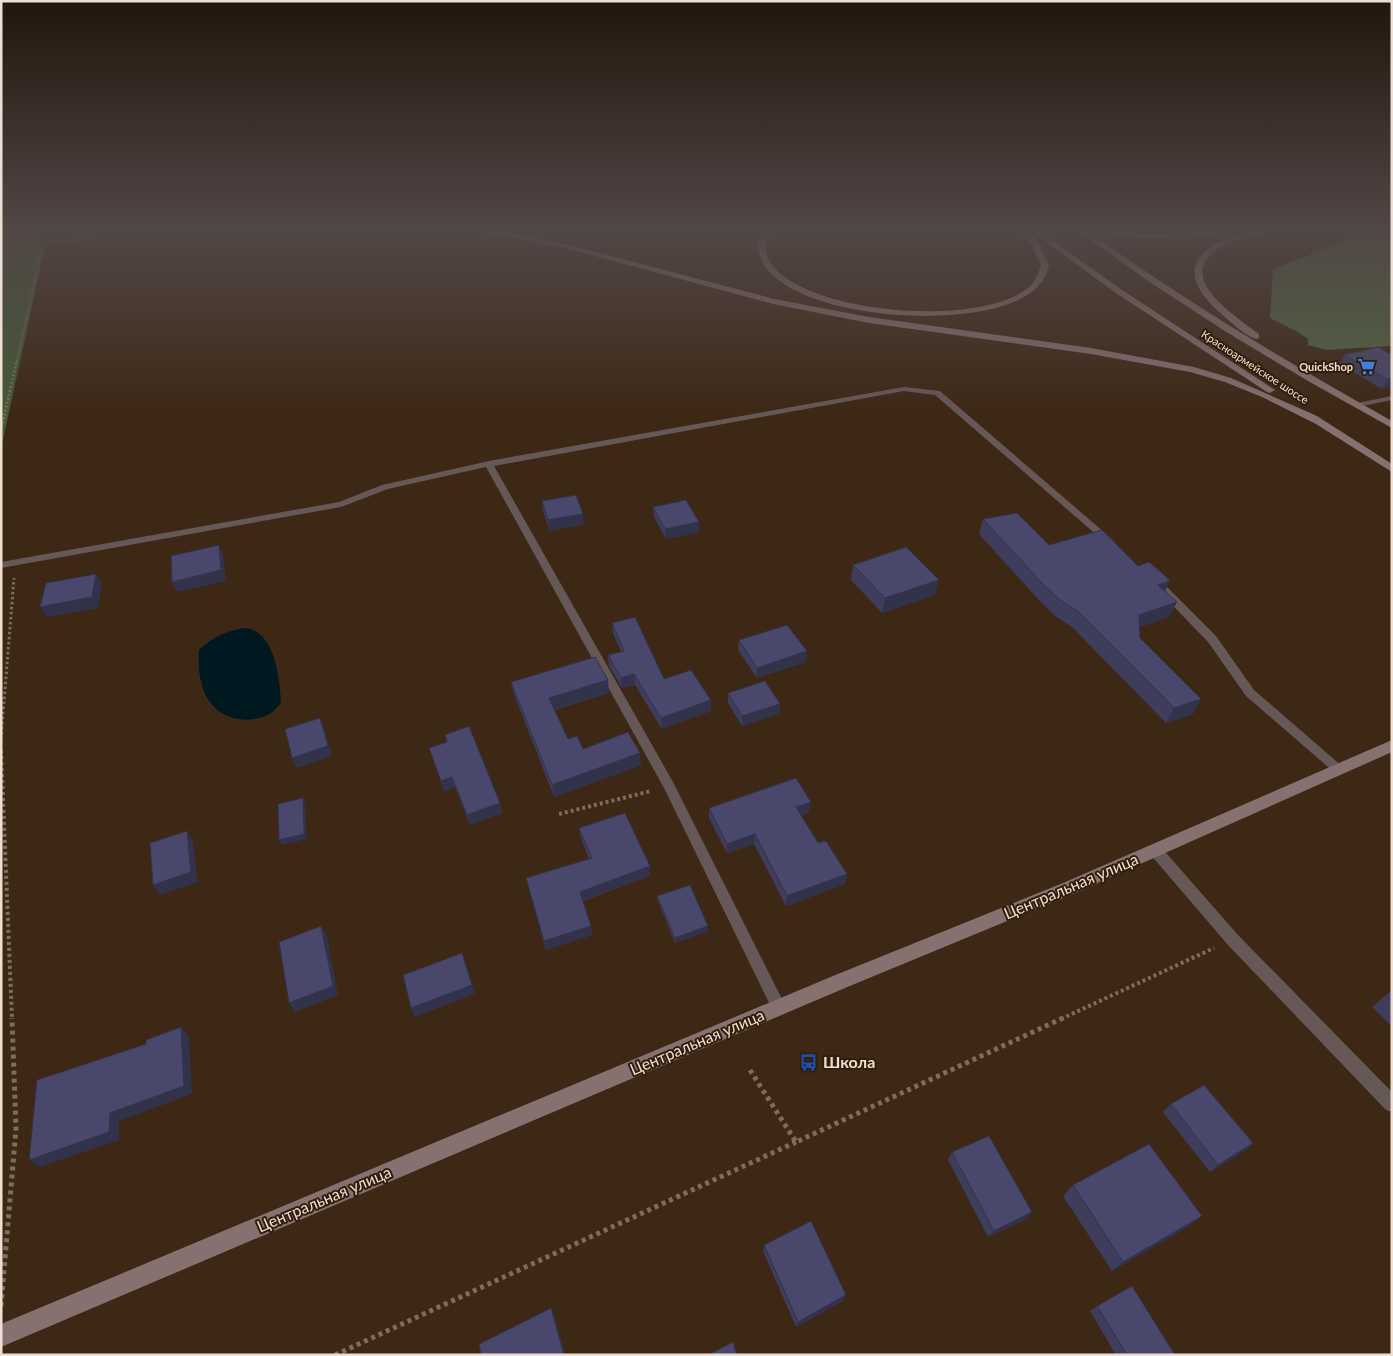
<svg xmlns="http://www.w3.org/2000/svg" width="1393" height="1356" viewBox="0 0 1393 1356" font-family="Lato,sans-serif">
<rect width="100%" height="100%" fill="#3d2715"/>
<!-- green -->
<polygon fill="#445836" points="28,235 45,247 1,449 1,236"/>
<!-- forest -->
<polygon fill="#506541" points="1371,228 1392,228 1392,346 1326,350 1308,345 1308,339 1296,331 1270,318 1273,269 1360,235"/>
<!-- water -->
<path fill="#00181f" d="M243,628C247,628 252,629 255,631C276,642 280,682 281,703C278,706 274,711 270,714C249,725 220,720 208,699C199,685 198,666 199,650C212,637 225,632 243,628Z"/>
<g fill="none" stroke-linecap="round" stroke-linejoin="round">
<!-- path-far4 -->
<polyline stroke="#7f6c5c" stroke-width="2" stroke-dasharray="1 1" stroke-linecap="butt" points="16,365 42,248 53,241 93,240 96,236 82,237"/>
<!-- path-far3 -->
<polyline stroke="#7f6c5c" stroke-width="2.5" stroke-dasharray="2 2" stroke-linecap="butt" points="1,431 16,363"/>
<!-- path-far2 -->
<polyline stroke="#7f6c5c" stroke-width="3" stroke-dasharray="2.5 2.5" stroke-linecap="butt" points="1,739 14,578"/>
<!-- path-far1 -->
<g stroke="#7f6c5c" stroke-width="4" stroke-dasharray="3 3" stroke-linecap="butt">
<polyline points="1,750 12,1019"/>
<polyline points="559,814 651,791"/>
<polyline points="1061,1019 1214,948"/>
</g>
<!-- path -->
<g stroke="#7f6c5c" stroke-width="5" stroke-dasharray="4 4" stroke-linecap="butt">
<polyline points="750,1070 796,1142 1063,1018"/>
<polyline points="1,1306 16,1129 12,1018"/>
<polyline points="335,1355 796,1142"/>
</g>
<!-- service -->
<g fill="#675858" fill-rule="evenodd">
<polygon points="904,387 940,391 1112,539 1114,541 1112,543 1106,543 935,395 904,391 494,466 673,782 784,1003 787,1008 784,1013 779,1015 774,1013 664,788 486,467 388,489 341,507 1,568 1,562 339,502 382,485 489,461"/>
<polygon points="1392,396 1392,400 1357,407 1353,405 1357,403"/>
<polygon points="1155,578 1159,579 1216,636 1254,690 1343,767 1345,770 1343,773 1339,775 1335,773 1246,696 1208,642 1151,583 1150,581"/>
<polygon points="1155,844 1160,846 1238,935 1392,1092 1392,1112 1386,1110 1228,945 1150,854 1148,850 1150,846"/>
</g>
<!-- secondary -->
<g fill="#877070" fill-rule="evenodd">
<polygon points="456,228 475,228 517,234 570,245 774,299 869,317 1091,348 1194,367 1231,378 1317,416 1392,464 1392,472 1316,424 1262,397 1225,382 1190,372 1091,354 869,323 773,304 569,249 517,238 460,230"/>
<path d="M768,228H776L765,243C766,251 767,258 772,265C810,315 985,328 1030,286C1036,280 1038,273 1041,266L1033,247L1019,228H1027L1041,247L1049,266C1046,276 1041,285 1033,291C982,332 807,321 766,268C760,260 759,252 757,243Z"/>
<polygon points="1027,228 1035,228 1122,290 1275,390 1270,393 1267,392 1116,293"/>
<path d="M1074,228H1083C1182,299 1285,361 1392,421V428L1308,381L1228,333L1151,283Z"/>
<path d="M1095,228H1106L1148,235L1235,228C1214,242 1116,243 1095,228Z"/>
<path d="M1262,228H1275C1264,236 1244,236 1231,242C1166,271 1228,311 1259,334V338L1256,339C1243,335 1229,320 1219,312C1164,262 1212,239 1262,228Z"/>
<polygon points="1392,740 1392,752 1075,893 845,988 1,1347 1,1324 833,976 1063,883"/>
</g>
</g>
<!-- wall -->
<g fill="#3f3d5c">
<polygon points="1378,347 1392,386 1382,389 1340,364 1344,355"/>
<polygon points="542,501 584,524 550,531 543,511"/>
<polygon points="653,507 699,522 699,532 666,539 654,517"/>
<polygon points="983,519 1049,545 1138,566 1177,602 1169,617 1139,627 1140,638 1193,714 1166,723 1072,627 1055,616 1037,598 979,534"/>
<polygon points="853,565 935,595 882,613 851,580"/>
<polygon points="612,623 664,679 711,711 662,729 635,685 622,688 609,666 608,655 621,652 613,633"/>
<polygon points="739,640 807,651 806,662 757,678 738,650"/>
<polygon points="511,682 609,693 554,710 568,739 583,749 641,765 554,797 514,694"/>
<polygon points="728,693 780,704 779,714 742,726 728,703"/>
<polygon points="429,748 500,803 502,813 470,825 455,787 444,791"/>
<polygon points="709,808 809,812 801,815 845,884 786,906 754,844 727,853 709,818"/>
<polygon points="579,828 650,876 583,901 592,935 546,950 526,878 589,859 581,838"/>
<polygon points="657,896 708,926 708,931 675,943 658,901"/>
<polygon points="1392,990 1392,1027 1372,1007"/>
<polygon points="1171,1104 1253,1143 1244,1151 1210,1172 1163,1112"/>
<polygon points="952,1152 1032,1212 1026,1219 988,1237 948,1160"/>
<polygon points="1073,1185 1189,1226 1112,1271 1063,1196"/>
<polygon points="764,1245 844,1300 796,1327 763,1251"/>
<polygon points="1097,1306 1175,1355 1116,1355 1090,1311"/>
</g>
<!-- shaded-wall -->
<g fill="#33324b">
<polygon points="1392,378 1392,386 1382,389 1387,379"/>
<polygon points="583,514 584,524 550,531 548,520"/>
<polygon points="699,522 699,532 666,539 665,529"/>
<polygon points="219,545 223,555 226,581 177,592 172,582"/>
<polygon points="96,574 102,584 98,608 47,617 40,607"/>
<polygon points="939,580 935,595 882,613 885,598"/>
<polygon points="1170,581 1162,597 1158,585"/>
<polygon points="1177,602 1169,617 1132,630 1139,615"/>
<polygon points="807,651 806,662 757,678 757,668"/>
<polygon points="634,674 635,685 622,688 621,678"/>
<polygon points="608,680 609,693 551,710 549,698"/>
<polygon points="1201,699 1193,714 1166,723 1174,708"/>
<polygon points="711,700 711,711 662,729 661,718"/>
<polygon points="780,704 779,714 742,726 742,716"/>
<polygon points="320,718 324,728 332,756 297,768 292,758"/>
<polygon points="640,753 641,765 554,797 552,785"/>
<polygon points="452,777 455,787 444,791 441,781"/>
<polygon points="303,798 305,803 307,839 282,845 279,840"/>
<polygon points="811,802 809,812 795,817 796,807"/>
<polygon points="500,803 502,813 470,825 467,815"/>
<polygon points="187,831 193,841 198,882 160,895 153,885"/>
<polygon points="755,834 754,844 727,853 727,844"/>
<polygon points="650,866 650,876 581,901 580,892"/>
<polygon points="847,874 845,884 786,906 787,896"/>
<polygon points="321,926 327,936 338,995 295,1012 289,1003"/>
<polygon points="591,926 592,935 546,950 544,941"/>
<polygon points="708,926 708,931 675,943 675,938"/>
<polygon points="462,953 475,994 415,1017 411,1008"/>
<polygon points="181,1027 189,1036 192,1094 119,1121 119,1140 40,1167 29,1160 110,1113"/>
<polygon points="1253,1143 1244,1151 1210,1172 1218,1165"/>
<polygon points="1032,1212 1026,1219 988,1237 994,1231"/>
<polygon points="1202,1216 1189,1226 1112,1271 1123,1262"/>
<polygon points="846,1295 844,1300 796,1327 798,1322"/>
<polygon points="551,1308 554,1313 565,1355 564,1355"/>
</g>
<!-- building -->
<g fill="#49476b" stroke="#33324b">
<polygon points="1378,347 1392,355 1392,378 1387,379 1344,355"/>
<polygon points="576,495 583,514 548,520 542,501"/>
<polygon points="686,500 699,522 665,529 653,507"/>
<polygon points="1017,513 1049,545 1102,530 1138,566 1149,562 1163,574 1170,581 1158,585 1177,602 1139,615 1140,638 1201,699 1174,708 1078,611 1061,601 1042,583 983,519"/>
<polygon points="219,545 221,570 172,582 171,556"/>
<polygon points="906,547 939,580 885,598 853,565"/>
<polygon points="96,574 92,597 40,607 46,583"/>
<polygon points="635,617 664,679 691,670 711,700 661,718 634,674 621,678 608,655 624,651 612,623"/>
<polygon points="787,625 807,651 757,668 739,640"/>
<polygon points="595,657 608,680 549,698 568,739 577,736 583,749 628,732 640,753 552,785 511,682"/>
<polygon points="765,681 780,704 742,716 728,693"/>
<polygon points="320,718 328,746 292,758 285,729"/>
<polygon points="469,726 500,803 467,815 452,777 441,781 429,748 447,742 445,735"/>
<polygon points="796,778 811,802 796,807 818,843 826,841 847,874 787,896 755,834 727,844 709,808"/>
<polygon points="303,798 304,834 279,840 278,804"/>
<polygon points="625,813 650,866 580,892 591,926 544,941 526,878 592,858 579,828"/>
<polygon points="187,831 191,872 153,885 150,843"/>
<polygon points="690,885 708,926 675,938 657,896"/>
<polygon points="321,926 333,986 289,1003 279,942"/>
<polygon points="462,953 472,985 411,1008 403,975"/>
<polygon points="181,1027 184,1086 110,1113 109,1132 29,1160 37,1080 146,1044 146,1040"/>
<polygon points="1204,1085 1253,1143 1218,1165 1171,1104"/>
<polygon points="989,1136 1032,1212 994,1231 952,1152"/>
<polygon points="1149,1144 1202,1216 1123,1262 1073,1185"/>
<polygon points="811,1221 846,1295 798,1322 764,1245"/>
<polygon points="1132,1286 1175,1355 1127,1355 1097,1306"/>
<polygon points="551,1308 564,1355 481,1355 479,1344"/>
<polygon points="733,1342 737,1355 708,1355"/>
</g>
<!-- sky -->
<linearGradient id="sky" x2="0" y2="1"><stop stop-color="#22150c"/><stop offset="0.55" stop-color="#514746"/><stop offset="1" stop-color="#514746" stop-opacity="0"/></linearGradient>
<rect width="1393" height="418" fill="url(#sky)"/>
<!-- icons -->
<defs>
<symbol id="supermarket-bare" viewBox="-9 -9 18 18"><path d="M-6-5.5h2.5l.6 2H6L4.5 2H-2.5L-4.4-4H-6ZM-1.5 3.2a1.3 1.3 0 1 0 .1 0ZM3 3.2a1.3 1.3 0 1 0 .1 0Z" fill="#3f7fe0" stroke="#321d0b" stroke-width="2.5" paint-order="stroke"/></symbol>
<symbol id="bus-bare" viewBox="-9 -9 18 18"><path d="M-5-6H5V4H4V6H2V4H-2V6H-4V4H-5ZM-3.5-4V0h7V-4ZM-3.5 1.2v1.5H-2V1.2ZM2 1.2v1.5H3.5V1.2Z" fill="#1a4fb4" stroke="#321d0b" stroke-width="2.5" paint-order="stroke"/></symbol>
</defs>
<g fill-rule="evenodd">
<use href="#supermarket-bare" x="1354" y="354" width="25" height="25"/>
<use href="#bus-bare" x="796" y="1050" width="25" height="25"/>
</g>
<g text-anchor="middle" stroke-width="4" stroke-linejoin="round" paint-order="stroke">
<!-- far-street labels -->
<g font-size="11" fill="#eedfd4" stroke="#321d0b">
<text transform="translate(1255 367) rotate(33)" y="4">Красноармейское шоссе</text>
</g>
<!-- far-poi labels -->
<g font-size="11" font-weight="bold" fill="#eedfd4" stroke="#321d0b" text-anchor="end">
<text x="1353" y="371">QuickShop</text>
</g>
<!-- near-street labels -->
<g font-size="16" fill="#eedfd4" stroke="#321d0b">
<text transform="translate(1071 886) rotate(-23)" y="6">Центральная улица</text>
<text transform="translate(697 1042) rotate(-23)" y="6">Центральная улица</text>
<text transform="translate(324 1199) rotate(-23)" y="6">Центральная улица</text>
</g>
<!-- near-poi labels -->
<g font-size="16" font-weight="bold" fill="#eedfd4" stroke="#321d0b" text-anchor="start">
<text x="823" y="1068">Школа</text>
</g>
</g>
<!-- border -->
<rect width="1393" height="1356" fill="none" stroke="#eedfd4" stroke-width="5"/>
</svg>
